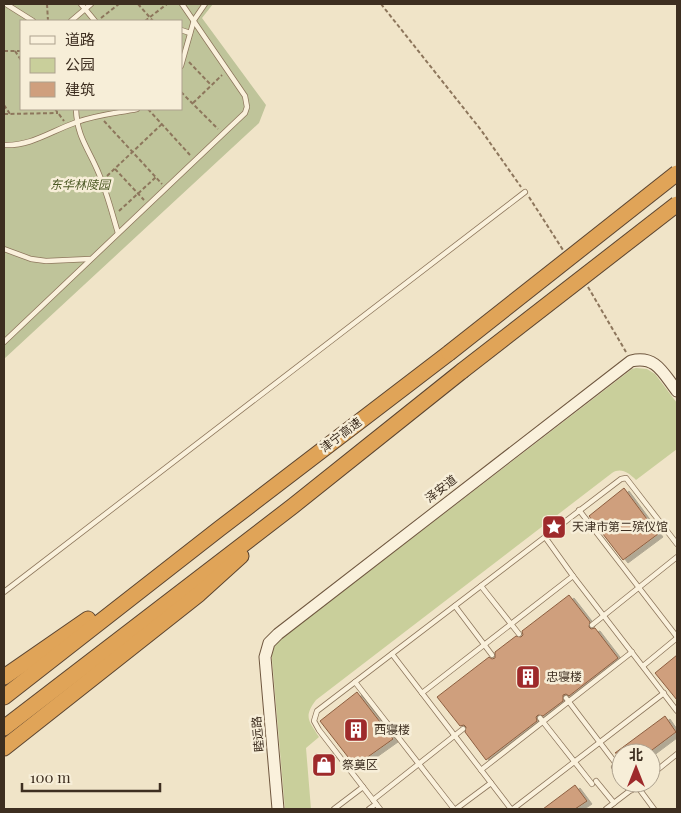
<svg xmlns="http://www.w3.org/2000/svg" width="681" height="813" viewBox="0 0 681 813" font-family="'Playfair Display','Noto Sans SC',serif">
<defs>
<filter id="shadow"><feDropShadow dx="5" dy="3" stdDeviation="0" flood-color="#0004"/></filter>
</defs>
<rect width="100%" height="100%" fill="#f0e4c8"/>
<!-- green -->
<path fill="#c9cf9b" d="M636,368L647,369L655,374L677,403V449L636,480C629,473 621,467 612,473L316,700C303,717 309,721 319,737L306,748L311,809H285L272,659V653L276,643L632,369Z"/>
<!-- cemetery -->
<path fill="#bfc49a" fill-rule="evenodd" d="M4,4H213L202,18L266,105L259,123L4,359ZM21,21H181V109H21Z"/>
<!-- building -->
<g fill="#cf9f7d" stroke="#8d5f41" filter="url(#shadow)">
<polygon points="624,488 658,534 623,560 589,516"/>
<polygon points="569,595 590,622 589,627 591,629 595,628 618,658 569,696 566,694 563,695 563,701 543,716 538,715 536,717 537,721 486,760 465,732 466,727 464,725 460,726 437,697 489,657 492,659 495,658 495,652 516,636 521,637 523,635 522,631"/>
<polygon points="677,655 677,700 655,673"/>
<polygon points="357,692 393,739 355,766 320,721"/>
<polygon points="665,716 676,732 648,753 615,753"/>
<polygon points="575,785 587,801 575,809 543,809"/>
</g>
<g fill="none" stroke-linecap="round" stroke-linejoin="round">
<defs>
<g id="lane">
<polyline points="6,4 33,21"/>
<polyline points="81,4 95,21"/>
<polyline points="71,21 91,4"/>
<polyline points="181,30 190,33"/>
<polyline points="181,66 194,20 205,4"/>
<path d="M76,109C77,138 89,149 99,174C107,193 112,213 118,233"/>
<path d="M4,145C32,146 51,131 77,122C96,115 117,113 137,109"/>
<polyline points="4,249 31,259 46,261 90,259"/>
<polyline points="4,342 245,113 247,107 245,96 182,4"/>
<polyline points="579,510 677,637"/>
<polyline points="545,537 573,576 677,711"/>
<polyline points="481,586 519,634"/>
<polyline points="4,592 525,192"/>
<polyline points="455,606 492,655"/>
<polyline points="592,625 677,557"/>
<polyline points="392,654 511,809"/>
<polyline points="643,666 677,638"/>
<polyline points="355,682 454,809"/>
<polyline points="422,693 573,576"/>
<polyline points="566,698 617,765"/>
<polyline points="540,718 592,784"/>
<polyline points="614,767 621,776"/>
<polyline points="481,770 632,652"/>
<polyline points="651,775 677,754"/>
<polyline points="596,781 614,803"/>
<polyline points="626,783 632,790"/>
<polyline points="637,786 654,809"/>
<polyline points="373,800 463,729"/>
<polyline points="334,809 363,787"/>
<polyline points="369,809 376,804"/>
<polyline points="380,809 319,730 314,721 317,711 621,479 626,478 677,544"/>
<polyline points="456,809 491,783"/>
<polyline points="513,809 664,693"/>
<polyline points="606,809 640,783"/>
</g>
<path id="secondary" d="M278,809L265,657L269,643L278,634L631,361C656,355 663,373 677,391"/>
<g id="highway">
<polyline points="4,677 88,619"/>
<polyline points="4,697 219,529 449,353"/>
<polyline points="4,728 293,506 462,371"/>
<polyline points="4,748 199,594 241,556"/>
</g>
</defs>
<!-- lane casing -->
<use href="#lane" stroke="#8d765c" stroke-width="6"/>
<!-- secondary casing -->
<use href="#secondary" stroke="#6f573f" stroke-width="13"/>
<!-- highway casing -->
<use href="#highway" stroke="#5b4430" stroke-width="17"/>
<!-- path -->
<g stroke="#8d765c" stroke-width="2" stroke-dasharray="4 2.5" stroke-linecap="butt">
<polyline points="47,4 48,21"/>
<polyline points="138,4 153,21"/>
<polyline points="381,4 481,130 521,187"/>
<polyline points="101,18 119,4"/>
<polyline points="145,21 167,4"/>
<polyline points="4,51 21,51"/>
<polyline points="15,51 21,60"/>
<polyline points="189,62 211,85"/>
<polyline points="181,92 218,129"/>
<polyline points="193,103 222,75"/>
<polyline points="4,105 10,114"/>
<polyline points="55,109 64,121"/>
<polyline points="148,109 190,155"/>
<polyline points="4,114 58,113"/>
<polyline points="104,121 162,184"/>
<polyline points="115,169 144,200"/>
<polyline points="107,176 162,124"/>
<polyline points="529,197 563,250"/>
<polyline points="119,211 156,177"/>
<polyline points="588,287 626,352"/>
</g>
<!-- lane -->
<use href="#lane" stroke="#faf1dc" stroke-width="4.5"/>
<!-- secondary -->
<use href="#secondary" stroke="#faf1dc" stroke-width="11"/>
<!-- highway -->
<use href="#highway" stroke="#e0a458" stroke-width="15"/>
<defs>
<g id="highway-bridge">
<polyline points="449,353 677,173"/>
<polyline points="462,371 677,204"/>
</g>
</defs>
<!-- highway-bridge casing -->
<use href="#highway-bridge" stroke="#5b4430" stroke-width="17" stroke-linecap="butt"/>
<!-- highway-bridge -->
<use href="#highway-bridge" stroke="#e0a458" stroke-width="15"/>
</g>
<!-- icons -->
<defs>
<symbol id="sight-square" viewBox="-11 -11 22 22"><rect x="-9" y="-9" width="18" height="18" rx="4" fill="#9e2a2b" stroke="#f7eed8"/><path d="M0-6L1.8-2.2L6-1.7L2.9 1.2L3.7 5.4L0 3.3L-3.7 5.4L-2.9 1.2L-6-1.7L-1.8-2.2Z" fill="#fff"/></symbol>
<symbol id="building-square" viewBox="-11 -11 22 22"><rect x="-9" y="-9" width="18" height="18" rx="4" fill="#9e2a2b" stroke="#f7eed8"/><path d="M-4-6H4V6H1V3H-1V6H-4ZM-2.5-4.3h1.7v1.8h-1.7ZM.8-4.3h1.7v1.8H.8ZM-2.5-1h1.7V.8h-1.7ZM.8-1h1.7V.8H.8Z" fill="#fff"/></symbol>
<symbol id="shop-square" viewBox="-11 -11 22 22"><rect x="-9" y="-9" width="18" height="18" rx="4" fill="#9e2a2b" stroke="#f7eed8"/><path d="M-5-2.5h2.3a2.7 3.5 0 0 1 5.4 0H5L5.5 6h-11ZM-1.5-2.5h3a1.5 2.3 0 0 0-3 0Z" fill="#fff"/></symbol>
</defs>
<g fill-rule="evenodd">
<use href="#sight-square" x="540" y="513" width="28" height="28"/>
<use href="#building-square" x="514" y="663" width="28" height="28"/>
<use href="#building-square" x="342" y="716" width="28" height="28"/>
<use href="#shop-square" x="310" y="751" width="28" height="28"/>
</g>
<g text-anchor="middle" stroke-width="5" stroke-linejoin="round" paint-order="stroke">
<!-- park labels -->
<g font-size="12" font-style="italic" fill="#4d5a26" stroke="#f7eed8">
<text x="80" y="189">东华林陵园</text>
</g>
<!-- street labels -->
<g font-size="12" fill="#3d2e20" stroke="#f7eed8">
<text transform="translate(341 435) rotate(-37)" y="4">津宁高速</text>
<text transform="translate(441 489) rotate(-38)" y="4">泽安道</text>
<text transform="translate(258 734) rotate(-95)" y="4">睦远路</text>
</g>
<!-- poi labels -->
<g font-size="12" fill="#3d2e20" stroke="#f7eed8" text-anchor="start">
<text x="572" y="531">天津市第二殡仪馆</text>
<text x="546" y="681">忠寝楼</text>
<text x="374" y="734">西寝楼</text>
<text x="342" y="769">祭奠区</text>
</g>
</g>
<!-- border -->
<rect width="681" height="813" fill="none" stroke="#3d2e20" stroke-width="10"/>
<!-- legend -->
<rect x="20" y="20" width="162" height="90" fill="#f7eed8" stroke="#ada18e"/>
<rect x="30" y="36" width="25" height="8" fill="#faf1dc" stroke="#ada18e"/>
<text x="65" y="45" font-size="15" fill="#3d2e20">道路</text>
<rect x="30" y="58" width="25" height="15" fill="#c9cf9b" stroke="#ada18e"/>
<text x="65" y="70" font-size="15" fill="#3d2e20">公园</text>
<rect x="30" y="82" width="25" height="15" fill="#cf9f7d" stroke="#ada18e"/>
<text x="65" y="95" font-size="15" fill="#3d2e20">建筑</text>
<!-- north arrow -->
<g transform="translate(636 768)"><circle r="24" fill="#f7eed8" stroke="#ada18e"/>
<path d="M0-4L9 19L0 12L-9 19Z" fill="#9e2a2b"/>
<text y="-8" font-size="14" font-weight="bold" text-anchor="middle" fill="#3d2e20">北</text>
</g>
<!-- scale -->
<path d="M22 783v8h138v-8" fill="none" stroke="#3d2e20" stroke-width="2.5"/>
<text x="30" y="783" font-size="15" fill="#3d2e20" stroke="#f7eed8" stroke-width="4" paint-order="stroke">100 m</text>
</svg>
